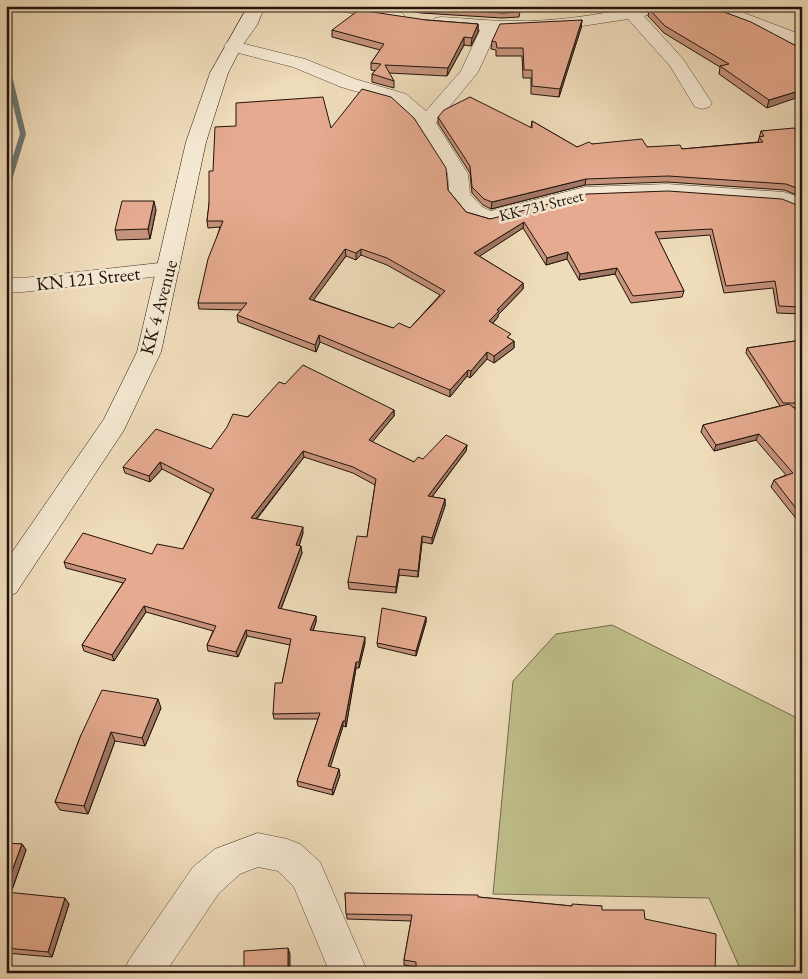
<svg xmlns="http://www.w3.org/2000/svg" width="808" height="979" viewBox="0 0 808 979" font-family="'EB Garamond',serif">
<rect width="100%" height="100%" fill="#efdcba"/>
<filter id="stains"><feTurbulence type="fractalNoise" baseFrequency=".004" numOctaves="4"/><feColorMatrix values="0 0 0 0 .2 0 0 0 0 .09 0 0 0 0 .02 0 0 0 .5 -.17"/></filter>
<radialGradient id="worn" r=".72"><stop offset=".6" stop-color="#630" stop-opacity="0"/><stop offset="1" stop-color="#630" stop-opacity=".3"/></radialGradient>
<!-- green -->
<polygon fill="#bfbf8b" stroke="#70694b" points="612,625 799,719 802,723 802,973 742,973 709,898 493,894 513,681 556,634"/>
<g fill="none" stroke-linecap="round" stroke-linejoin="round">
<!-- stream -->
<polygon fill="#6b7773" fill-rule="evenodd" points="6,61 9,63 26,134 9,190 6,192 6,178 20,134 6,76"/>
<defs>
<g id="minor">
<polygon points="333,6 368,6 402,13 405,17 402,21 396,22 335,10"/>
<path d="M641,6H671L669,10L644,16L683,59L712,103L709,107L702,109L695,107L670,66L628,19L556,30L497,31L478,72L436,123L468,174L470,194L482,207L491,211L585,187L667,184L784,192L802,198V212L780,204L667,196L624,197L586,199L490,224L466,217L453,199L449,195L448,174L433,149L418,126L392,102L341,87L293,67L227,50L224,46L227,42L233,41L305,59L355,79L406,94L426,111L461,71L480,30L435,26L432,22L435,18L441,17C464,18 487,21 510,21C554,22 598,15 641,6Z"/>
<polygon points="701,6 726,6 802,35 802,47 703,10"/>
<polygon points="169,262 177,264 180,269 177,274 23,292 6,292 6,278 23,278"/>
<polygon points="258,833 287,839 300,844 320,862 368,973 330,973 294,887 278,871 258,867 240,874 219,893 165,973 123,973 129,960 193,867 215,849"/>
</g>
<polygon id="secondary" points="248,6 265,6 257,25 242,46 228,73 206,142 161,352 124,430 16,593 6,597 6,561 104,419 137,352 186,142 210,73"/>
</defs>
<!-- minor casing -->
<use href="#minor" stroke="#544537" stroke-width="1"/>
<!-- secondary casing -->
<use href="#secondary" stroke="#21130b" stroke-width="1"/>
<!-- minor -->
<use href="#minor" fill="#f5e8d2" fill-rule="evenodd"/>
<!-- secondary -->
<use href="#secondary" fill="#f5e8d2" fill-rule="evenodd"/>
</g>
<!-- wall -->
<g fill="#c5927b" stroke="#21130b" fill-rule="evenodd">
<polygon points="380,6 519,6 520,12 519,17 502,18 421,13"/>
<polygon points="649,9 802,49 767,108 719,74 720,67 664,33 648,16"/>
<polygon points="426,20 478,24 478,32 471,46 464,45 447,76 389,73 394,81 394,88 372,82 372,74 375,71 371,70 371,63 380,50 332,37 332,30"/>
<polygon points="582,20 581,28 559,97 531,94 531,78 523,78 522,56 496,56 496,50 491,49 492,41"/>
<polygon points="438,117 531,128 532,121 577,147 592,144 682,149 758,142 761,131 802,134 802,197 784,190 667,182 585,185 491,209 483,205 472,193 470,173 438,123"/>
<path d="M331,128L448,190L466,212L490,219L802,207V314L777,313L773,288L724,293L710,235L658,239L684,291L682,297L631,303L615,274L579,280L567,259L546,265L523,228L479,256L523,283V289L498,315V317L493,323L510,339L514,341V348L494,363L487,359L470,378L467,376L450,397L320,342L316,352L238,322L237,315L242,310L199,309L198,303L220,227L208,228L207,221L213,171ZM361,255L387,265L440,295L410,328H393L313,300L346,256L356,260Z"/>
<polygon points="156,210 150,239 117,240 115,230"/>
<polygon points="802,340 802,408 794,408 802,414 802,526 771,487 774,480 786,475 756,440 714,451 701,432 703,425 780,406 746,353 747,348"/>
<polygon points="285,384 394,410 394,416 372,442 414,462 467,445 466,451 432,497 445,499 445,506 432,544 422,542 418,577 399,575 396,593 349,589 348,582 367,537 375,485 353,473 304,457 257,519 303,533 299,546 302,553 281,609 316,616 316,622 313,631 365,643 359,668 356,668 346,727 343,726 330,767 340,775 333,795 298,786 297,781 318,719 274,719 273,714 282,683 290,645 247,636 238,657 208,651 207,645 213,631 146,612 114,661 84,651 82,645 123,583 66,568 64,562 152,554 183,549 211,494 162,469 150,482 125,473 123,467 211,449"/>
<polygon points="426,617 426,622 416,656 378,647 377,643"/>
<polygon points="161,708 145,746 115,741 88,814 60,810 55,802 81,735"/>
<polygon points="6,843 22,844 26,850 11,893 69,904 52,957 6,953"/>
<polygon points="345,893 478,897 572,906 602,906 416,967 404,965 404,960 411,921 347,919"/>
</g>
<!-- shaded-wall -->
<g fill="#a07764" stroke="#21130b">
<polygon points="582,20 581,28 559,97 560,89"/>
<polygon points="478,24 478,32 471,46 472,38"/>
<polygon points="464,37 464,45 447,76 448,68"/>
<polygon points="802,90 802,96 767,108 769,100"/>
<polygon points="586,179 585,185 491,209 492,202"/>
<polygon points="154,201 156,210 150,239 148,229"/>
<polygon points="524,222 523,228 474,260 474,253"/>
<polygon points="345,249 346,256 310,305 309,299"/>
<polygon points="361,249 361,255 356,260 356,253"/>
<polygon points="568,252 567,259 546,265 547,258"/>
<polygon points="617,268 615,274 579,280 580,274"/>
<polygon points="523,283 523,289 498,315 498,317 489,328 489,321 497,310"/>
<polygon points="319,335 320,342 316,352 315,345"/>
<polygon points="514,341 514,348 494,363 494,356"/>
<polygon points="487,352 487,359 470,378 471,371"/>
<polygon points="468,370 467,376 450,397 450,390"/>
<polygon points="394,410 394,416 369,446 369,440"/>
<polygon points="759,434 756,440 714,451 716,445"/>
<polygon points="467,445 466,451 428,502 428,496"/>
<polygon points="303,451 304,457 252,524 251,518"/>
<polygon points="160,462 162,469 150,482 149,476"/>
<polygon points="445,499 445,506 432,544 432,538"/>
<polygon points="303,527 303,533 297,552 296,545"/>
<polygon points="422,536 422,542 418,577 418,571"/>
<polygon points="301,546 302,553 279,614 278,608"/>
<polygon points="399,569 399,575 396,593 396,587"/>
<polygon points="144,606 146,612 114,661 112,655"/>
<polygon points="316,616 316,622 311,636 310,630"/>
<polygon points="426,617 426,622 416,656 416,651"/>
<polygon points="246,630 247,636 238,657 236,652"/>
<polygon points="365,637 365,643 359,668 359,662"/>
<polygon points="356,662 356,668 346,727 345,721"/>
<polygon points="158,699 161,708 145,746 142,738"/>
<polygon points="343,721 343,726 329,772 328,766"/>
<polygon points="111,732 115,741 88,814 84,806"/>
<polygon points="339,769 340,775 333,795 332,790"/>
<polygon points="22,844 26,850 9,898 6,894 6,887"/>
<polygon points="65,898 69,904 52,957 48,952"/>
<polygon points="288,948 290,954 290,973 288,973"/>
</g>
<!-- building -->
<g fill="#e5aa8f" stroke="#21130b" fill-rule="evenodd">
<polygon points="413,6 519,6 520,12 502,13 421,8"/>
<polygon points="663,6 708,6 751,22 802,49 802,90 769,100 720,66 729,64 665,26 649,9"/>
<polygon points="359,10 426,20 478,24 472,38 464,37 448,68 385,65 394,81 372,74 381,64 371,63 384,44 332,30"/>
<polygon points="582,20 560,89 532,86 532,70 524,70 523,48 497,48 496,42 492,41 500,24"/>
<path d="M362,89L391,97L414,118L446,168L448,190L466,212L490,219L587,194L668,191L782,199L802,207V307L779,306L775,281L726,286L712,229L655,232L684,291L633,296L617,268L580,274L568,252L547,258L524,222L474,253L523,283L497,310L499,311L489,321L511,334L507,337L514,341L494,356L487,352L471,371L468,370L450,390L319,335L315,345L237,315L247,303H198L208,259L223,221H207L209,204V171H213L215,127L236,126V103L323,97L331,128ZM345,249L356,253L361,249L387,258L445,291L410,328L399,323L393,328L309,299Z"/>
<polygon points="470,97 532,128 532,121 577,147 589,142 592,144 642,139 647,147 680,145 682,149 763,142 759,137 764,136 761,131 794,128 802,134 802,190 786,184 668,176 586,179 492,202 484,199 472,187 470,166 438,117 444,110"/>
<polygon points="122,201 154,201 148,229 115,230"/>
<polygon points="802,340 802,403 783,403 747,348"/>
<polygon points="303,365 394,410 369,440 414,462 418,457 423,459 446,435 467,445 428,496 445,499 432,538 422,536 418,571 399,569 396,587 348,582 357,536 367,537 376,479 353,467 303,451 251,518 303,527 296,545 301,546 278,608 316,616 310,630 365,637 359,662 356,662 345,721 343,721 328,766 339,769 332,790 297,781 320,713 273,714 275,683 282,683 291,639 246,630 236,652 207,645 216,626 144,606 112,655 82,645 126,579 64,562 83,533 152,554 157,544 183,549 214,489 160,462 149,476 123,467 156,429 211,449 227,427 233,414 248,417 279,382 285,384"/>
<polygon points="789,404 802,414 802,516 774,480 793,473 759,434 716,445 703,425"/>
<polygon points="382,608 426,617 416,651 377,643"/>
<polygon points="102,690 158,699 142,738 111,732 84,806 55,802 81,735"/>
<polygon points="6,843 22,844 6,887"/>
<polygon points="6,892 65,898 48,952 6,948"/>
<polygon points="345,893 478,895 478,897 572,906 572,904 602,906 602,910 644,910 645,919 716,934 715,973 416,973 416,962 404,960 412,915 346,914"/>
<polygon points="288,948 288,973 227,973 227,967 244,968 244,951"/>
</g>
<g text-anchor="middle" stroke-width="5" stroke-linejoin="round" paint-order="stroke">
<!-- far-street labels -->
<g font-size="16" fill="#21130b" stroke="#f5e8d2">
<text transform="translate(541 205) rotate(-14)" y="6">KK 731 Street</text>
</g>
<!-- street labels -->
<g font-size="19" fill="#21130b" stroke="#f5e8d2">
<text transform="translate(88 278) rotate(-6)" y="7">KN 121 Street</text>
<text transform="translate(158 307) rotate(-75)" y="7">KK 4 Avenue</text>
</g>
</g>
<!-- margin -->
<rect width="808" height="979" fill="none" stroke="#efdcba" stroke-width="25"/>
<rect x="8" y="8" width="793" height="964" fill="none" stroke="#21130b" stroke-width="2.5"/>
<rect x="12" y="12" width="783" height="954" fill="none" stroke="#21130b"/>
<rect width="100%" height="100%" filter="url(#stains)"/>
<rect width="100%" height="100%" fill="url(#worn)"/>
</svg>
